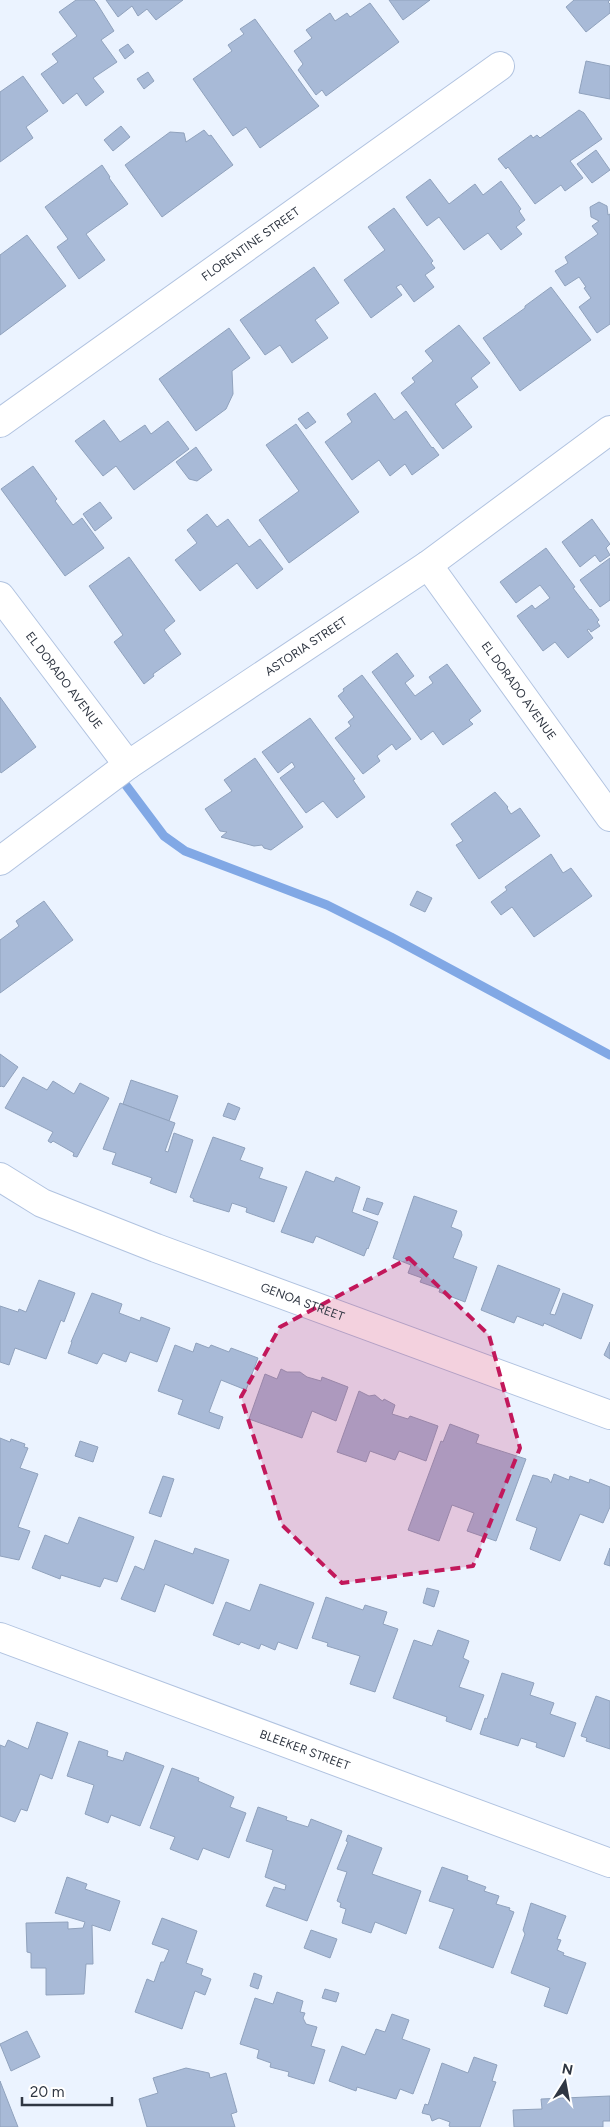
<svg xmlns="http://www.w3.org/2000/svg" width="610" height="2127" viewBox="0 0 610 2127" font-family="Figtree,sans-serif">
<rect width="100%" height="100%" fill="#ebf3ff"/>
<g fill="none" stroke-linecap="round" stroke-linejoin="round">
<!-- stream -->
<polyline stroke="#81a8e5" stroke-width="9" points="119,776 164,836 185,851 327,905 391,937 610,1055"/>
</g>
<!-- building -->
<g fill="#a8bad7" stroke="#90a2bd">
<polygon points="76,0 94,0 96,2 114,31 101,40 117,62 93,78 104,92 86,106 77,93 63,104 41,74 58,62 52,54 77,36 59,12"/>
<polygon points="106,0 183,0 156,20 147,9 138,16 132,6 118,17"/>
<polygon points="389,0 430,0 403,20"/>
<polygon points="574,0 610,0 608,2 610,4 610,13 586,32 566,7"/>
<polygon points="370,3 399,42 326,96 322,90 316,95 298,70 303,64 294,51 312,38 306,30 330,13 335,21 347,13 350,17"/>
<polygon points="255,19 312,98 319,106 260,148 246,127 233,136 193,79 232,51 228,45 244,34 240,29"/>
<polygon points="128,44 134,52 125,59 119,50"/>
<polygon points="586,61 610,66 610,99 579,93"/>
<polygon points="148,72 154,81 144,89 137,79"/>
<polygon points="23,76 48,111 26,127 33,138 0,162 0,92"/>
<polygon points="579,110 584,113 602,139 570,161 583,178 565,191 561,185 535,204 508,167 506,169 498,159 531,135 533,138 537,135 540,138"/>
<polygon points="121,126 130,137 113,151 104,140"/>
<polygon points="204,130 209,136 211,135 233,165 162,217 125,165 170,132 184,133 186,142"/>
<polygon points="596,150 610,170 592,183 577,164"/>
<polygon points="102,165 110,177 109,178 128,204 86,234 105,260 79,279 57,247 68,239 45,207"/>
<polygon points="430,179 449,204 475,184 483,195 501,181 521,209 519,211 525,220 516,227 522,234 501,250 488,233 464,250 439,217 427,226 406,197"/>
<polygon points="599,202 607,206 608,215 610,214 610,324 597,333 579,307 591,298 584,288 586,287 579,277 565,286 555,271 568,263 565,257 598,234 592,226 599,221 591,217 590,207"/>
<polygon points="394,208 433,261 431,263 435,268 425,275 434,287 414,302 401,284 396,287 402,295 371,318 344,280 385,250 368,227"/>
<polygon points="27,235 66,286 0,335 0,255"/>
<polygon points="314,267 339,303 315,320 328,338 292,363 280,345 265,355 240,320"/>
<polygon points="551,287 591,340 520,391 483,338 525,308 525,306"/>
<polygon points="459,325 490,363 471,378 478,387 455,404 472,427 443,449 401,393 415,382 412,378 433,361 425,351"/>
<polygon points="229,328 250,358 232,371 233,394 226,409 196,431 159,379"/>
<polygon points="375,393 394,420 406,411 432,448 433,447 439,455 412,475 405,464 390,476 379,460 352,480 325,442 352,422 347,414"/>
<polygon points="308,412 316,422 306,429 298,419"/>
<polygon points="104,420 120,442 145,425 151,434 168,421 189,449 134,490 116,466 103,476 75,441"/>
<polygon points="296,424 359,512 289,563 259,520 299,491 266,445"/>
<polygon points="196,447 212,470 197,481 189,479 176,462"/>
<polygon points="33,466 57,499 55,501 73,525 82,518 104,548 65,576 1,489"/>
<polygon points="100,502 112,518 95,531 83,514"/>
<polygon points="207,514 217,527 228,519 249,547 260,539 283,569 257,589 237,563 200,591 175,560 197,543 187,530"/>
<polygon points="592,519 610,544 606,548 610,555 600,562 595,555 580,567 562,542"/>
<polygon points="546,548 575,587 573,588 590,610 591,609 599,620 597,622 600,626 591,632 589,629 587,630 593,638 568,658 555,642 543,651 517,616 532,605 535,609 550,598 540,585 516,603 500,582"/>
<polygon points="129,557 175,621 164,630 181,654 153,674 154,676 144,684 114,642 123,635 89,586"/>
<polygon points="610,558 610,600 600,607 580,580"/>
<polygon points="397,653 414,676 405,683 415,696 433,683 429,677 447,664 481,711 469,720 473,724 443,745 433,731 421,740 372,672"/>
<polygon points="362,675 411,739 396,750 392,744 377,756 380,761 363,774 335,738 351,726 348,722 354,717 338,696 344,691 343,689"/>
<polygon points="0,697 36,747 1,773 0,771"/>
<polygon points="310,718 355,779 353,780 365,797 337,818 323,801 306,813 280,778 295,767 292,762 278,773 262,752"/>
<polygon points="255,758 303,827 271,850 264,848 262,845 254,846 221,837 227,832 220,831 205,809 232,791 224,780"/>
<polygon points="495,792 508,807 507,808 511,814 520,808 540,836 479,879 456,845 463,841 451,824"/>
<polygon points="551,854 563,873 571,868 592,896 534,937 512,907 501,915 491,902 507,890 505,887"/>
<polygon points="417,891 432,898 425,912 410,905"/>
<polygon points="44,901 73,940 0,993 0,940 19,926 16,921"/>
<polygon points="0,1054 18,1067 4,1087 1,1086 0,1087"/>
<polygon points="23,1077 47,1090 53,1081 74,1094 80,1083 109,1098 77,1157 73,1156 74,1153 53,1141 51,1143 48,1141 53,1132 5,1108"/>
<polygon points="131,1080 178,1096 169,1121 123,1104"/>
<polygon points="120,1103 175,1123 165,1151 168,1152 174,1133 193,1140 176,1193 150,1183 152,1178 112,1164 116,1153 103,1149"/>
<polygon points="228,1103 240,1108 235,1120 223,1116"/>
<polygon points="213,1137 245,1148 240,1160 263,1168 259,1178 287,1187 274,1222 246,1212 247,1208 232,1203 229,1212 193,1201 194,1199 190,1197"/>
<polygon points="306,1171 334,1182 336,1177 360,1187 352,1212 378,1222 368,1249 367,1248 364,1256 316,1236 313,1243 281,1232"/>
<polygon points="414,1196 457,1211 451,1227 461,1231 462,1235 453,1258 477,1267 465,1302 439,1292 440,1289 420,1282 422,1278 408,1273 411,1265 393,1258"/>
<polygon points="367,1198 383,1203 378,1215 363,1210"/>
<polygon points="498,1265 560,1289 550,1314 555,1315 563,1293 593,1305 581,1339 544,1323 543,1326 517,1316 514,1323 481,1310"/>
<polygon points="39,1280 75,1293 64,1322 61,1320 46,1359 15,1348 9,1365 0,1362 0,1306 18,1312 19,1309 26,1312"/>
<polygon points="92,1293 122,1304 119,1313 140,1321 141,1317 170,1328 157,1362 130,1352 126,1362 103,1353 97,1364 68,1353 72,1342 71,1342"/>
<polygon points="610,1342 610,1359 604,1355"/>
<polygon points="196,1343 209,1348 211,1345 229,1352 231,1348 258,1358 246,1390 221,1380 209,1412 223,1417 219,1429 178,1414 183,1400 158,1391 175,1345 193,1352"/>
<polygon points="281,1369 287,1372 300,1372 307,1377 321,1381 322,1377 348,1387 336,1421 312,1411 302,1438 249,1419 265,1374 277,1379"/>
<polygon points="359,1391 369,1396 375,1395 381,1400 383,1401 384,1399 395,1405 392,1414 408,1419 410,1416 438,1426 426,1461 399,1451 395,1460 370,1451 366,1462 337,1452"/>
<polygon points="450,1424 479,1435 476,1443 526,1459 496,1541 467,1531 474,1513 452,1505 439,1541 408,1530 441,1441 443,1442"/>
<polygon points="0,1438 10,1442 11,1439 25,1444 24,1447 28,1448 20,1468 38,1474 18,1527 30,1531 19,1560 0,1556"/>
<polygon points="80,1441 98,1447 93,1462 75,1456"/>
<polygon points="554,1474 569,1480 570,1476 589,1483 590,1479 610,1487 610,1507 603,1523 580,1514 560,1561 530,1549 537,1528 516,1520 533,1475 548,1479 551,1483"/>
<polygon points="163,1476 174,1479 161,1517 149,1513"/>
<polygon points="79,1517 134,1537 117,1582 104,1578 100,1587 61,1575 60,1579 32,1568 45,1535 68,1544"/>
<polygon points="155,1540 193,1554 195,1548 229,1560 213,1604 165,1584 155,1612 121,1599 135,1566 144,1570"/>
<polygon points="610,1548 610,1566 604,1564"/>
<polygon points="260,1584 314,1603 297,1649 278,1642 275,1650 261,1644 259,1649 241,1642 239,1645 213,1635 226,1602 250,1611"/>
<polygon points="427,1588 439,1591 434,1607 423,1603"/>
<polygon points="326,1597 363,1610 365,1605 387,1612 383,1624 398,1629 375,1692 350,1684 360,1656 327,1646 328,1643 312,1638"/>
<polygon points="438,1630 469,1641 463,1658 469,1661 459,1687 484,1695 471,1730 446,1721 447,1717 393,1698 414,1640 432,1646"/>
<polygon points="502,1673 534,1683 530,1695 554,1703 550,1714 576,1723 564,1757 536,1747 537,1743 521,1738 518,1746 480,1734 485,1718 487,1719"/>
<polygon points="596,1696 610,1701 610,1749 586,1741 587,1738 581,1736"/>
<polygon points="37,1722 68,1733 52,1779 40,1774 27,1811 21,1809 15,1822 0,1816 0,1745 5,1747 8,1740 28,1749"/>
<polygon points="79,1741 108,1751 107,1756 123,1761 126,1752 164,1766 140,1826 111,1815 108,1823 85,1814 94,1785 67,1776"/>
<polygon points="172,1768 199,1778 198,1781 234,1797 230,1807 246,1813 229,1858 203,1848 198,1860 170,1849 175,1837 150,1828"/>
<polygon points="258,1807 287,1817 286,1820 308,1827 311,1819 342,1831 307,1921 266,1906 274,1887 285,1890 286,1885 265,1877 273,1850 246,1841"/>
<polygon points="348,1835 382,1848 372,1874 421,1891 406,1934 375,1922 371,1933 342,1923 346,1909 340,1907 341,1903 337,1901 347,1872 337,1869 348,1842 346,1841"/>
<polygon points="442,1867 468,1876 467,1880 486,1887 484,1891 499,1896 496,1904 510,1908 509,1910 514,1912 493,1968 439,1948 454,1909 429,1901"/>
<polygon points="67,1877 87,1884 85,1889 120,1901 110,1931 92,1925 93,1964 86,1964 84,1994 46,1995 46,1968 31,1968 31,1953 27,1952 26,1923 68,1922 68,1929 83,1928 85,1922 55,1913"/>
<polygon points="531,1903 566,1916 557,1939 561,1940 557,1950 564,1953 563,1955 586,1963 567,2014 544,2006 550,1988 511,1973 525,1934 523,1930"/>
<polygon points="162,1918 197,1931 186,1963 203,1969 201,1975 211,1979 205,1995 195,1991 182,2029 135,2012 147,1979 154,1982 161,1962 164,1962 169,1950 152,1944"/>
<polygon points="311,1930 337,1939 330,1958 304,1948"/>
<polygon points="254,1973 262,1976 258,1989 250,1986"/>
<polygon points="325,1989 339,1993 336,2002 322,1998"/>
<polygon points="277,1992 303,2001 300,2012 305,2013 303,2018 306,2024 317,2027 311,2046 325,2050 314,2084 288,2076 289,2072 270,2067 271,2063 257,2058 259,2050 240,2044 255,1998 273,2004"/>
<polygon points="392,2014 409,2020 402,2039 430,2049 413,2094 400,2089 396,2099 357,2087 356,2091 329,2081 342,2046 365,2055 376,2029 385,2032"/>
<polygon points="27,2031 40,2057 11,2071 0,2044"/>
<polygon points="474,2057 497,2065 492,2081 496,2082 480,2127 451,2127 449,2126 450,2122 439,2118 432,2121 430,2115 422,2113 425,2104 428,2105 442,2063 468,2073"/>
<polygon points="186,2068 209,2073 210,2078 226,2073 237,2112 231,2114 235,2127 147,2127 139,2099 158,2093 153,2078"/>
<polygon points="0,2081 18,2127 0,2127"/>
<polygon points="610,2096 610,2121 603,2121 603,2127 514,2127 513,2110 542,2109 541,2099"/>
</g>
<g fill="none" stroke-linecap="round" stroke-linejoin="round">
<defs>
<g id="minor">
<path id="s1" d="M0,423L500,66"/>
<path id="s2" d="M428,565L610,817"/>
<path id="s3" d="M0,596L128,765"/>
<path id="s4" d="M0,861L128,765L428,565L610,430"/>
<path id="s5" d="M0,1177L42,1203L156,1248L610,1415"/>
<path id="s6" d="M0,1637L610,1863"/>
</g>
</defs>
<!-- minor casing -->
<use href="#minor" stroke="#b1c3e0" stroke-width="30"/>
<!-- minor -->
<use href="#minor" stroke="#fff" stroke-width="28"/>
</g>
<!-- marked area -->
<path fill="#c2185b" fill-opacity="0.2" stroke="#c2185b" stroke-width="4" stroke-dasharray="10 6" stroke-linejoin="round" d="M409,1258L489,1335L520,1448L473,1566L342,1583L282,1525L241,1397L280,1327Z"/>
<g text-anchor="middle" stroke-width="4" stroke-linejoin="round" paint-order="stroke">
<!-- street labels -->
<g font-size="12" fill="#2f3642" stroke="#fff">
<text dy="4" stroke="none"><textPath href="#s1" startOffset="308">FLORENTINE STREET</textPath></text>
<text dy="4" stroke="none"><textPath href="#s4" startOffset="374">ASTORIA STREET</textPath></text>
<text dy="4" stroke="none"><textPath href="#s3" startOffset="106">EL DORADO AVENUE</textPath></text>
<text dy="4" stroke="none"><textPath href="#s2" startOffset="155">EL DORADO AVENUE</textPath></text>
<text dy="4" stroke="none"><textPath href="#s5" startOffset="328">GENOA STREET</textPath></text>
<text dy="4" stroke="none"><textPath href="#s6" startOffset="325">BLEEKER STREET</textPath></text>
</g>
</g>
<!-- north arrow -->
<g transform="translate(565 2082) rotate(11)" stroke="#ffffff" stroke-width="4" paint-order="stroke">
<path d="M0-4L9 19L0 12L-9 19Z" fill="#2f3642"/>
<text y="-8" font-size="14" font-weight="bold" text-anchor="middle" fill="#2f3642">N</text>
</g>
<!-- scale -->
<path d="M22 2097v8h90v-8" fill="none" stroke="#2f3642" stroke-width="2.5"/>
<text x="30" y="2097" font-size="15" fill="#2f3642" stroke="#ffffff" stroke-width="4" paint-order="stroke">20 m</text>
</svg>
